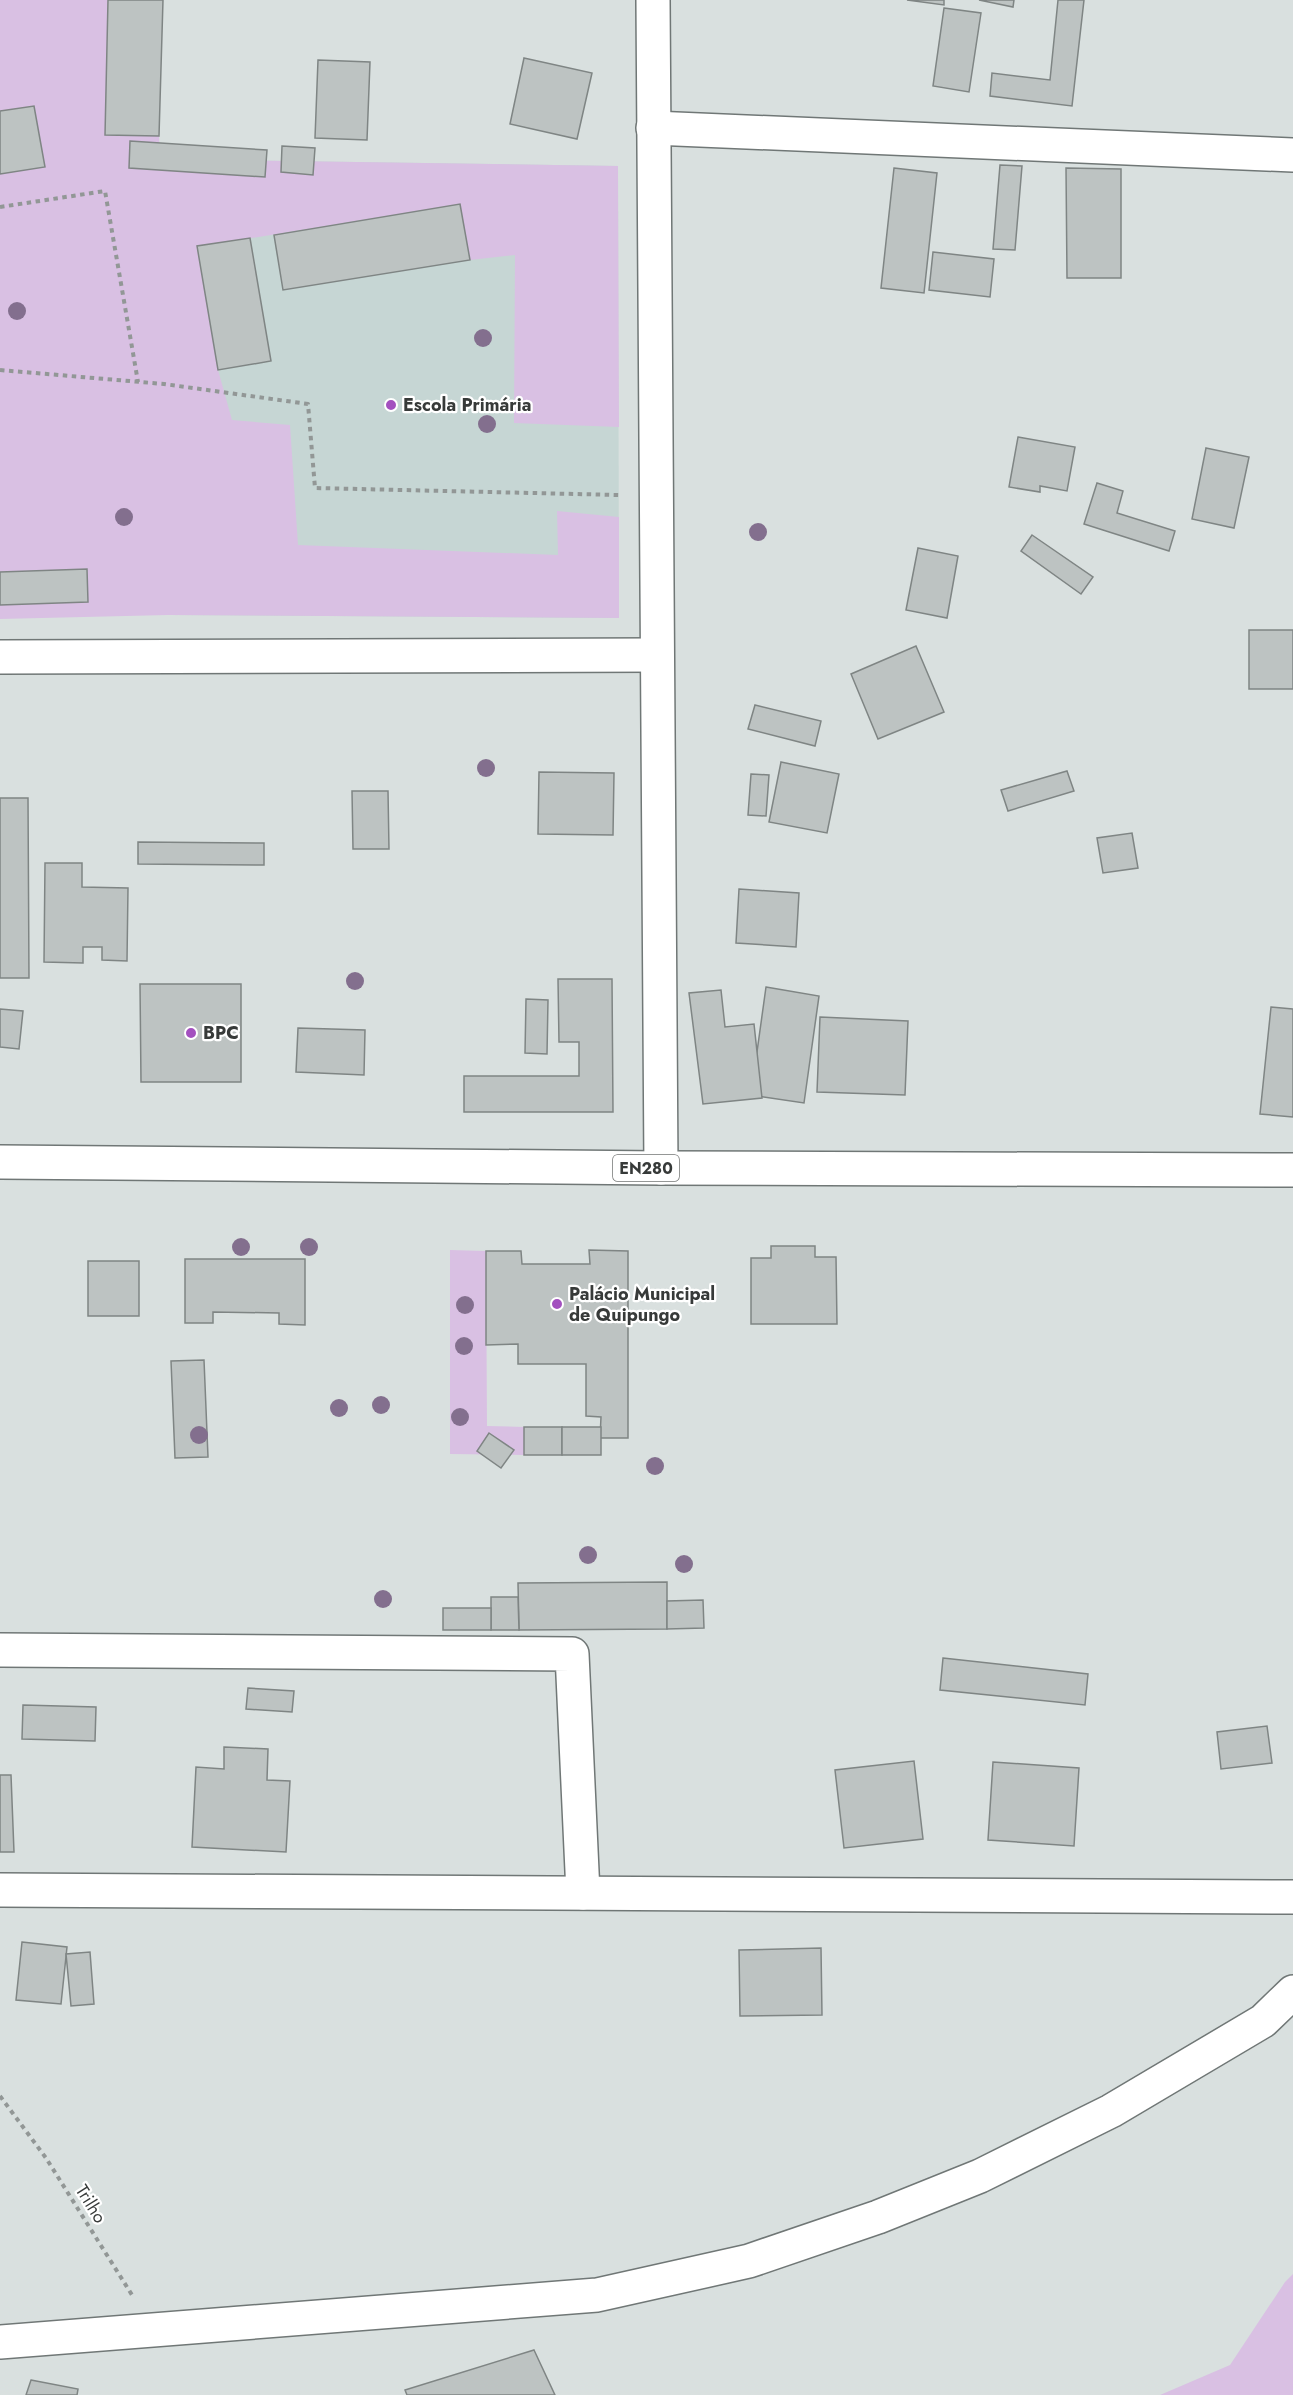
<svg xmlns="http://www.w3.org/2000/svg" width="1293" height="2395" viewBox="0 0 1293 2395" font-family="Jost,sans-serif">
<rect width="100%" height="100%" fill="#d9e0df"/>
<!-- built -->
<polygon fill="#c6d6d4" points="159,159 618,166 619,618 168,615"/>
<!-- green -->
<g fill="#d9c0e3">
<polygon points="0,0 108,0 105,134 159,136 160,159 618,166 619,427 514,423 515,255 470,260 460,204 197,247 218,370 232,420 290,425 298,545 558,555 557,511 619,517 619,618 168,615 0,619 0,174 45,167 33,106 0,111"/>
<polygon points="450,1250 486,1251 487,1426 524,1427 524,1455 450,1454"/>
<polygon points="1293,2274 1293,2395 1160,2395 1230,2365 1285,2282"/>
</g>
<!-- building -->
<g fill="#bdc3c2" stroke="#7f8584" stroke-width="1.5">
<polygon points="108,0 163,0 159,136 105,135"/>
<polygon points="907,0 944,0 944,5"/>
<polygon points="979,0 1014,0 1013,7"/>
<polygon points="1058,0 1084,0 1072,106 990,96 992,73 1050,80"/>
<polygon points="944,8 981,13 969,92 933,86"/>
<polygon points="524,58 592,73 577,139 510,124"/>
<polygon points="318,60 370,62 367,140 315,138"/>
<polygon points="34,106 45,167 0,174 0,111"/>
<polygon points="130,141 267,150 265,177 129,168"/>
<polygon points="282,146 315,148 313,175 281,172"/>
<polygon points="1000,165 1022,166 1015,250 993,249"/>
<polygon points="894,168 937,173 924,293 881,288"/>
<polygon points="1066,168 1121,169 1121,278 1067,278"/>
<polygon points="460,204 470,260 283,290 274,235"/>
<polygon points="250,238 271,361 218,370 197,246"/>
<polygon points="933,252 994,259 990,297 929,290"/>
<polygon points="1018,437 1075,447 1067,491 1040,486 1040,492 1009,487"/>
<polygon points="1206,448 1249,457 1234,528 1192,519"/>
<polygon points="1097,483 1123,491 1117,513 1175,531 1169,551 1084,524"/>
<polygon points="1032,535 1093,577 1081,594 1021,551"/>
<polygon points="918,548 958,556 947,618 906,610"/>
<polygon points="87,569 88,602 0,605 0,572"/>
<rect x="1249" y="630" width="44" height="59"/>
<polygon points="916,646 944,712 878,739 851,674"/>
<polygon points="755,705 821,721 815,746 748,729"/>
<polygon points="781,762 839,774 827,833 769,822"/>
<polygon points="1067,771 1074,791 1008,811 1001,790"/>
<polygon points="539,772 614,773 613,835 538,834"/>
<polygon points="751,774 769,775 766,816 748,815"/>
<polygon points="352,791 388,791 389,849 353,849"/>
<polygon points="0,798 28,798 29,978 0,978"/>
<polygon points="1132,833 1138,868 1103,873 1097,838"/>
<polygon points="138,842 264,843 264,865 138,864"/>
<polygon points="45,863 82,863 82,887 128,888 127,961 102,960 102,947 83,947 83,963 44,962"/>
<polygon points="739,889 799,893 796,947 736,943"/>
<polygon points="558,979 612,979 613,1112 464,1112 464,1076 579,1076 579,1042 559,1042"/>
<polygon points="140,984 241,984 241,1082 141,1082"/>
<polygon points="766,987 819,996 804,1103 751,1095"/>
<polygon points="721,990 725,1027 754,1024 762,1098 703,1104 689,993"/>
<polygon points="526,999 548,1000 547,1054 525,1053"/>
<polygon points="1271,1007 1293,1009 1293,1117 1260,1114"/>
<polygon points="0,1009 23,1011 19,1049 0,1047"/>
<polygon points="820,1017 908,1021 905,1095 817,1092"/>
<polygon points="298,1028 365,1030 364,1075 296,1072"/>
<polygon points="771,1246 815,1246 815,1257 836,1257 837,1324 751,1324 751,1258 771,1258"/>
<polygon points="589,1250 628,1251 628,1438 600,1438 601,1417 586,1416 586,1364 518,1364 518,1344 486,1345 486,1251 521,1251 522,1264 590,1264"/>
<polygon points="185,1259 305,1259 305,1325 279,1324 279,1313 213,1312 213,1323 185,1323"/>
<rect x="88" y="1261" width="51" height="55"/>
<polygon points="204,1360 208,1457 175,1458 171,1361"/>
<rect x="524" y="1427" width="38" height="28"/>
<rect x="562" y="1427" width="39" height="28"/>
<polygon points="489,1433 514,1450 501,1468 477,1451"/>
<polygon points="667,1582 667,1629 519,1630 518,1583"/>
<polygon points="491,1597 518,1597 519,1630 491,1630"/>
<polygon points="703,1600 704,1628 667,1629 667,1601"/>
<rect x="443" y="1608" width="48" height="22"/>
<polygon points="943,1658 1088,1674 1085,1705 940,1690"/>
<polygon points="248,1688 294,1691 292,1712 246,1709"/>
<polygon points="23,1705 96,1707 95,1741 22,1739"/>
<polygon points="1267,1726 1272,1763 1221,1769 1217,1732"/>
<polygon points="224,1747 268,1749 267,1780 290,1781 286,1852 192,1847 196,1767 224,1769"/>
<polygon points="914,1761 923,1839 844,1848 835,1770"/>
<polygon points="993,1762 1079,1768 1074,1846 988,1840"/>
<polygon points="0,1775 11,1775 14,1852 0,1852"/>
<polygon points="22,1942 67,1947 61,2004 16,2000"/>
<polygon points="821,1948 822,2015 740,2016 739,1950"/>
<polygon points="90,1952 94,2004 71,2006 66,1954"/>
<polygon points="534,2350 555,2395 407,2395 405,2390"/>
<polygon points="31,2380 78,2389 77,2395 26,2395"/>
</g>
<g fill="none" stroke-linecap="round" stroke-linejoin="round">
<defs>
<g id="street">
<polyline points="653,0 661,1168"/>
<polyline points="653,128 1293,155"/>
<polyline points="0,657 657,655"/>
<polyline points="0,1650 572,1654 583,1893"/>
<polyline points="0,1890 1293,1897"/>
<polyline points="0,2342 597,2295 749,2261 878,2217 980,2176 1111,2111 1263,2021 1293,1992"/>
</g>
<polyline id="primary" points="0,1162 661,1168 1293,1170"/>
</defs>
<!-- street casing -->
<use href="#street" stroke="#707776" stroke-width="36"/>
<!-- primary casing -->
<use href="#primary" stroke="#707776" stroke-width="36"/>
<!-- path -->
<g stroke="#929796" stroke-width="4" stroke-dasharray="4.5 4.5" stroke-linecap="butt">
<polyline points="0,207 105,191 138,382"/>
<polyline points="0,370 164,384 308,404 315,488 619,495"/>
<polyline points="0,2096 46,2158 132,2295"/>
</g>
<!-- street -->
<use href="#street" stroke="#fff" stroke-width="33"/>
<!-- primary -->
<use href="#primary" stroke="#fff" stroke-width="33"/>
</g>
<!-- trees -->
<g fill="#836f8e">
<circle cx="17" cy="311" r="9"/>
<circle cx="483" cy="338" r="9"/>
<circle cx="487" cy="424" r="9"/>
<circle cx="124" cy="517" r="9"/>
<circle cx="758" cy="532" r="9"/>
<circle cx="486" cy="768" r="9"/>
<circle cx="355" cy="981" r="9"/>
<circle cx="241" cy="1247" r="9"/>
<circle cx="309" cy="1247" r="9"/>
<circle cx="465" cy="1305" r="9"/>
<circle cx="464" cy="1346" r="9"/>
<circle cx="381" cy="1405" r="9"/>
<circle cx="339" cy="1408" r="9"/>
<circle cx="460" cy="1417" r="9"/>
<circle cx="199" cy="1435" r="9"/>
<circle cx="655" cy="1466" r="9"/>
<circle cx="588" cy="1555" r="9"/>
<circle cx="684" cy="1564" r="9"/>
<circle cx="383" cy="1599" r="9"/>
</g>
<!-- markers -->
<g fill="#a350bf" stroke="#fff" stroke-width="2">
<circle cx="391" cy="405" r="6"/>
<circle cx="191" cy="1033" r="6"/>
<circle cx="557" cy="1304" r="6"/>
</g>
<g text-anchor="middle" stroke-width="4.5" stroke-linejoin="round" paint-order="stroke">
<!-- shield labels -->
<rect fill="#fff" stroke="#737574" stroke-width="1.5" x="613" y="1155" width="66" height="26" rx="4.5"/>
<g font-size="16" font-weight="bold" fill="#373a39">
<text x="646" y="1174">EN280</text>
</g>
<!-- poi labels -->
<g font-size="18" font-weight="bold" fill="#373a39" stroke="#fff" text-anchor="start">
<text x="403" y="411">Escola Primária</text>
<text x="203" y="1039">BPC</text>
<text x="569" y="1300">Palácio Municipal<tspan x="569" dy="21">de Quipungo</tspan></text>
</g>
<!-- street labels -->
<g font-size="18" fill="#373a39" stroke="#fff">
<text transform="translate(91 2204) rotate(58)" y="6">Trilho</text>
</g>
</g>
</svg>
